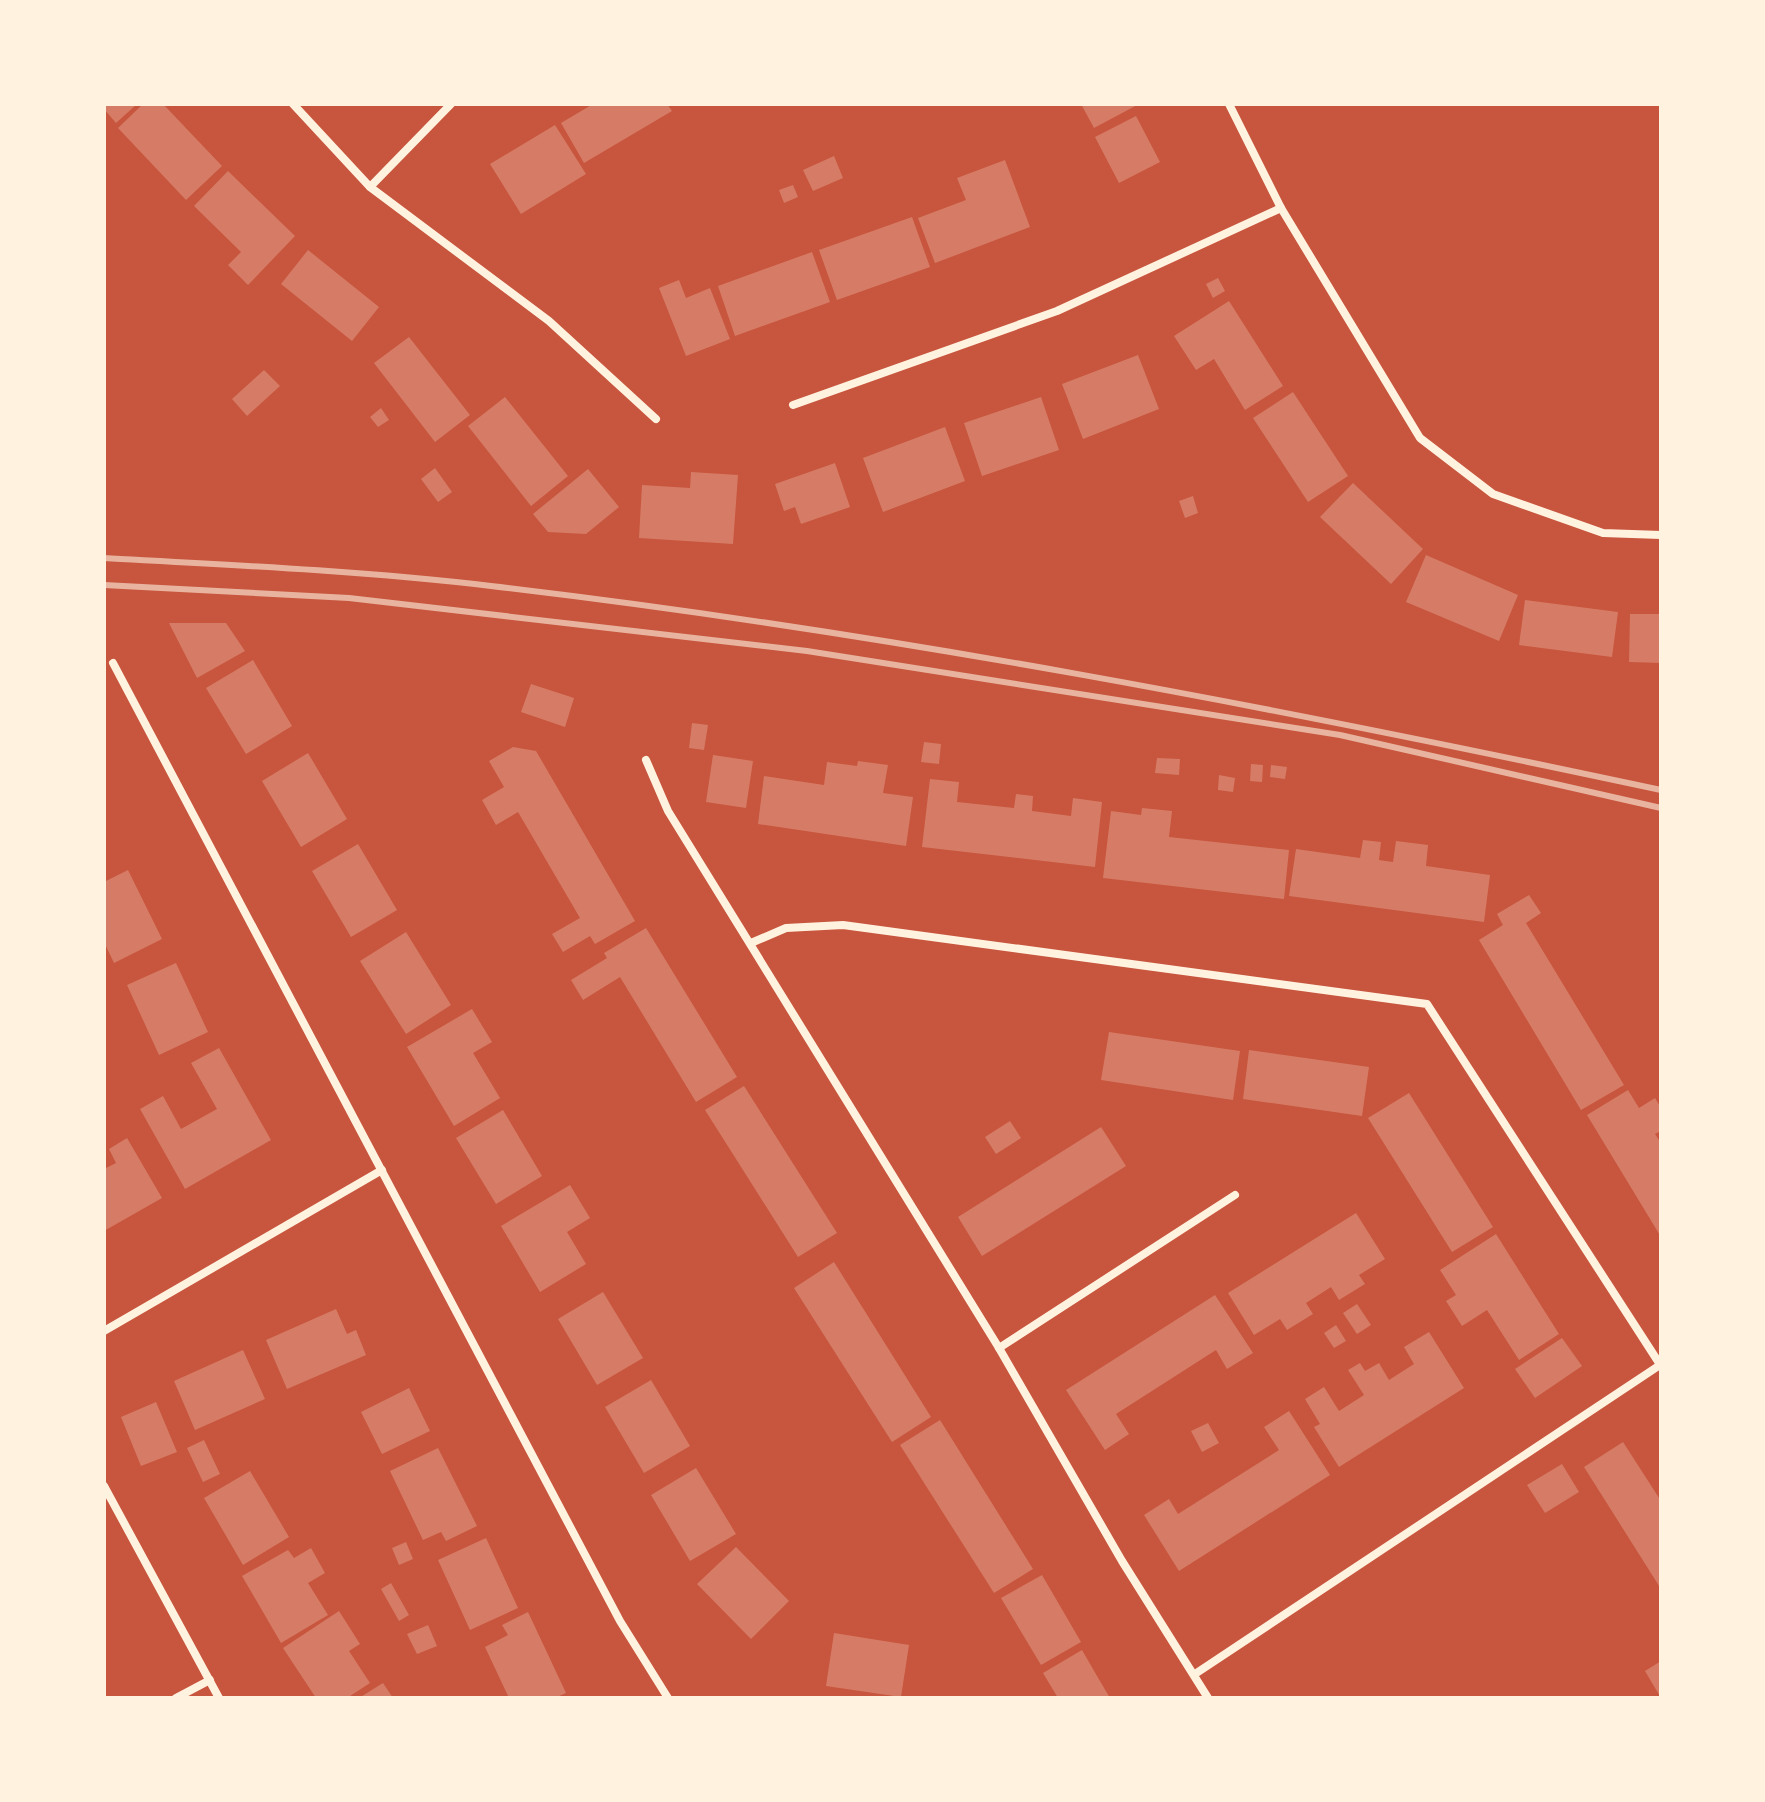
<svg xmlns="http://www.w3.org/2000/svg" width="1765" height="1802" viewBox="0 0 1765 1802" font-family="'PT Sans',sans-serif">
<rect width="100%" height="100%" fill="#c8553d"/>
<!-- building -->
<g fill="#d67c66">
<polygon points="104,104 137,104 116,123 104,109"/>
<polygon points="143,104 163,104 222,166 186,200 118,128"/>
<polygon points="593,104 667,104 672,111 584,163 561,123"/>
<polygon points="1081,104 1139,104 1094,128"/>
<polygon points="1136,116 1160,162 1119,183 1095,137"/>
<polygon points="555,125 586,174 521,214 490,164"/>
<polygon points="834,156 843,178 813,191 803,170"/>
<polygon points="1005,160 1030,227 935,263 918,218 966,200 957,178"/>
<polygon points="228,171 295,236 248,285 228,265 241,252 194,206"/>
<polygon points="793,185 798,197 784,203 779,190"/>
<polygon points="912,217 930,267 837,300 819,250"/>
<polygon points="308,250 379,307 352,341 281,284"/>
<polygon points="812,252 830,302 735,336 718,286"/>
<polygon points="1218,278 1225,291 1213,298 1206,284"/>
<polygon points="679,280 686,298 710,288 730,339 686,356 659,288"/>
<polygon points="1229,301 1283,386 1245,410 1214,359 1196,370 1174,336"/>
<polygon points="409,337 470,415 435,442 374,363"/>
<polygon points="1138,355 1159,409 1083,439 1062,384"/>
<polygon points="264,370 280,386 247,416 232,399"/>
<polygon points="1293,392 1348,476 1308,502 1253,418"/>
<polygon points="505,397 568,476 531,506 468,426"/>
<polygon points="1041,397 1059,450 982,476 964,423"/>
<polygon points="381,408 389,420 378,427 370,417"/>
<polygon points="945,427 965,481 883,512 863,458"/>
<polygon points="835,463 850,507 801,524 795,507 784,511 775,484"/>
<polygon points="435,468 452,492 438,502 421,479"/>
<polygon points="588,469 619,507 586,534 548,532 533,514"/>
<polygon points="691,472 738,475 733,544 639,538 642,485 690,488"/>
<polygon points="1353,483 1423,549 1391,584 1320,517"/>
<polygon points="1193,496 1198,513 1185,518 1179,501"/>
<polygon points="1426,555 1518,595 1499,641 1406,602"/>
<polygon points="1525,600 1618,612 1612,657 1519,645"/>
<polygon points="1630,614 1661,614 1661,663 1629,662"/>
<polygon points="169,623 226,623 245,651 197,678"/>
<polygon points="253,660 292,726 246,754 206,688"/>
<polygon points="531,684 574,698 565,727 521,712"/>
<polygon points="692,723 708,725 704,750 689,748"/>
<polygon points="924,742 941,744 939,764 921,762"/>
<polygon points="513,747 536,751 635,921 595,944 590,936 563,952 552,934 580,918 518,812 496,825 482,800 504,787 489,761"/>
<polygon points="308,753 347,819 301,847 262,781"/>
<polygon points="713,755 753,761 746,808 706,802"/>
<polygon points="1157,758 1180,759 1179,775 1155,773"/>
<polygon points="858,761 888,765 883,793 913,797 906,846 758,824 764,776 824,785 827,762 857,766"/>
<polygon points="1251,764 1263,765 1262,782 1250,781"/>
<polygon points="1271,765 1287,767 1285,779 1270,777"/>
<polygon points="1219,775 1235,778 1233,792 1218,790"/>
<polygon points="930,779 959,782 957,802 1014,808 1016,794 1033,796 1032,811 1071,816 1073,798 1102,802 1095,867 922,847"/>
<polygon points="1142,808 1172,811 1169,837 1289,850 1284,899 1103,878 1111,811 1141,815"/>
<polygon points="1363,840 1381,842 1379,860 1393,862 1396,841 1428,845 1426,866 1490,875 1484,922 1289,896 1296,849 1360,858"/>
<polygon points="358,844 397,910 351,937 312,871"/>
<polygon points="128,870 162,939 114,963 104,942 104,882"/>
<polygon points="1529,895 1541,913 1526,923 1624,1085 1581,1110 1479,940 1503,925 1497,914"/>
<polygon points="646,928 737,1077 696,1102 620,977 583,1000 571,980 607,958 604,953"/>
<polygon points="406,932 451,1005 406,1034 360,961"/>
<polygon points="176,963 208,1032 159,1055 127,985"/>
<polygon points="472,1009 492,1042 473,1053 500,1098 454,1126 407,1047"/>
<polygon points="1109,1032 1240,1051 1233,1100 1101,1080"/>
<polygon points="219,1048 271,1140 185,1189 140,1109 163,1096 181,1129 217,1109 191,1063"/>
<polygon points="1249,1050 1369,1067 1362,1116 1243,1099"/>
<polygon points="744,1086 837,1233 798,1257 705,1110"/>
<polygon points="1628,1090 1639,1108 1655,1098 1661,1108 1661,1131 1655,1134 1661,1143 1661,1237 1587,1115"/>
<polygon points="1409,1093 1493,1227 1452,1252 1368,1118"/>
<polygon points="503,1110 542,1176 496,1204 456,1138"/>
<polygon points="1010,1121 1021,1138 996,1154 985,1137"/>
<polygon points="1101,1127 1126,1166 982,1256 958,1217"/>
<polygon points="127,1138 162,1198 104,1231 104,1169 116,1163 109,1149"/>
<polygon points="570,1185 590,1218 567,1232 586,1264 540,1292 501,1226"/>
<polygon points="1356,1213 1385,1259 1359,1275 1365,1284 1339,1300 1331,1287 1306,1303 1313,1314 1287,1330 1280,1319 1254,1335 1228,1293"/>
<polygon points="1496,1234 1559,1334 1519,1360 1487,1310 1462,1326 1446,1301 1456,1295 1440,1270"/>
<polygon points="834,1262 931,1417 892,1442 794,1288"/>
<polygon points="603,1292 643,1358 597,1385 558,1319"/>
<polygon points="1215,1295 1253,1353 1227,1369 1216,1350 1116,1414 1129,1434 1105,1450 1066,1390"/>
<polygon points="1357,1304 1371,1325 1357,1334 1343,1313"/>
<polygon points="336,1309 347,1334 356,1330 366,1355 287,1389 266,1340"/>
<polygon points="1336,1325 1346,1341 1334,1348 1324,1333"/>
<polygon points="1429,1332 1464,1388 1339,1467 1314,1427 1320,1424 1305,1399 1324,1387 1339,1411 1364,1395 1348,1370 1360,1363 1365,1371 1379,1363 1389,1380 1414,1364 1404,1347"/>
<polygon points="1562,1338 1582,1366 1535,1398 1515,1369"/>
<polygon points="243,1350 265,1399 195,1430 174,1381"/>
<polygon points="651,1380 690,1446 644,1473 605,1407"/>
<polygon points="409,1388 430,1431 382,1454 361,1412"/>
<polygon points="156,1402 177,1452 141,1466 121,1417"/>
<polygon points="1289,1411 1330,1475 1179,1571 1144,1515 1169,1499 1178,1514 1279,1450 1264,1427"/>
<polygon points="940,1420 1033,1569 994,1593 900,1445"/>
<polygon points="1208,1423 1219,1443 1202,1452 1191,1431"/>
<polygon points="204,1440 220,1474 203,1482 187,1448"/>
<polygon points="1623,1442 1661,1501 1661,1589 1584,1467"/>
<polygon points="438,1448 477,1526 446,1541 441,1532 423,1540 390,1471"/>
<polygon points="1562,1464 1579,1492 1545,1513 1527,1485"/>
<polygon points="696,1468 736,1534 690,1561 651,1495"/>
<polygon points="250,1471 289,1537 243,1565 204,1498"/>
<polygon points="486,1538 518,1608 470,1630 438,1560"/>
<polygon points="406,1542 413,1559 399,1565 392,1548"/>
<polygon points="736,1547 789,1601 751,1639 697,1584"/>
<polygon points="311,1548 325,1573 308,1583 328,1615 281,1643 242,1576 288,1550 294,1558"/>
<polygon points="1042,1575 1081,1642 1041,1665 1001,1598"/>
<polygon points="391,1583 409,1615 399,1621 381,1589"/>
<polygon points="339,1611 360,1644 349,1651 370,1683 347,1698 316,1698 283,1648"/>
<polygon points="528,1612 566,1693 555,1698 509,1698 485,1647 508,1635 502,1625"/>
<polygon points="428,1625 437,1646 417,1654 407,1634"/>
<polygon points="834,1633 909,1645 901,1697 826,1686"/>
<polygon points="1082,1650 1097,1676 1110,1698 1058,1698 1043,1673"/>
<polygon points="1661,1661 1661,1698 1645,1671"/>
<polygon points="383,1683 393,1698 359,1698"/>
</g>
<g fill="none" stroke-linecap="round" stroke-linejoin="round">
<!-- minor -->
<g stroke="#fff3e0" stroke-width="8">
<polyline points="293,104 370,187 549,321 656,419"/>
<polyline points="1229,104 1281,208 1420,438 1493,494 1603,533 1661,535"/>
<polyline points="370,187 451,104"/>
<polyline points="793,405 1057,311 1281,208"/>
<polyline points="113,663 620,1621 668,1698"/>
<polyline points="646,760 668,811 999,1348 1122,1561 1208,1698"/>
<polyline points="751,943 786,928 843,925 1427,1004 1661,1366"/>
<polyline points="104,1331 382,1170"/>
<polyline points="999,1348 1235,1195"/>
<polyline points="104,1486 219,1698"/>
<polyline points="1195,1674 1660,1365"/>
<polyline points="176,1698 210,1680"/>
</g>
<!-- rail -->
<g stroke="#e9b49f" stroke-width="6">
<path d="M104,558C233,565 363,571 491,586C885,632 1273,707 1661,790"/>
<polyline points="104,585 349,598 807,651 1340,735 1661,808"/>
</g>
</g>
<!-- border -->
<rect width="1765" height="1802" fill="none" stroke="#fff3e0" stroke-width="212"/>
</svg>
